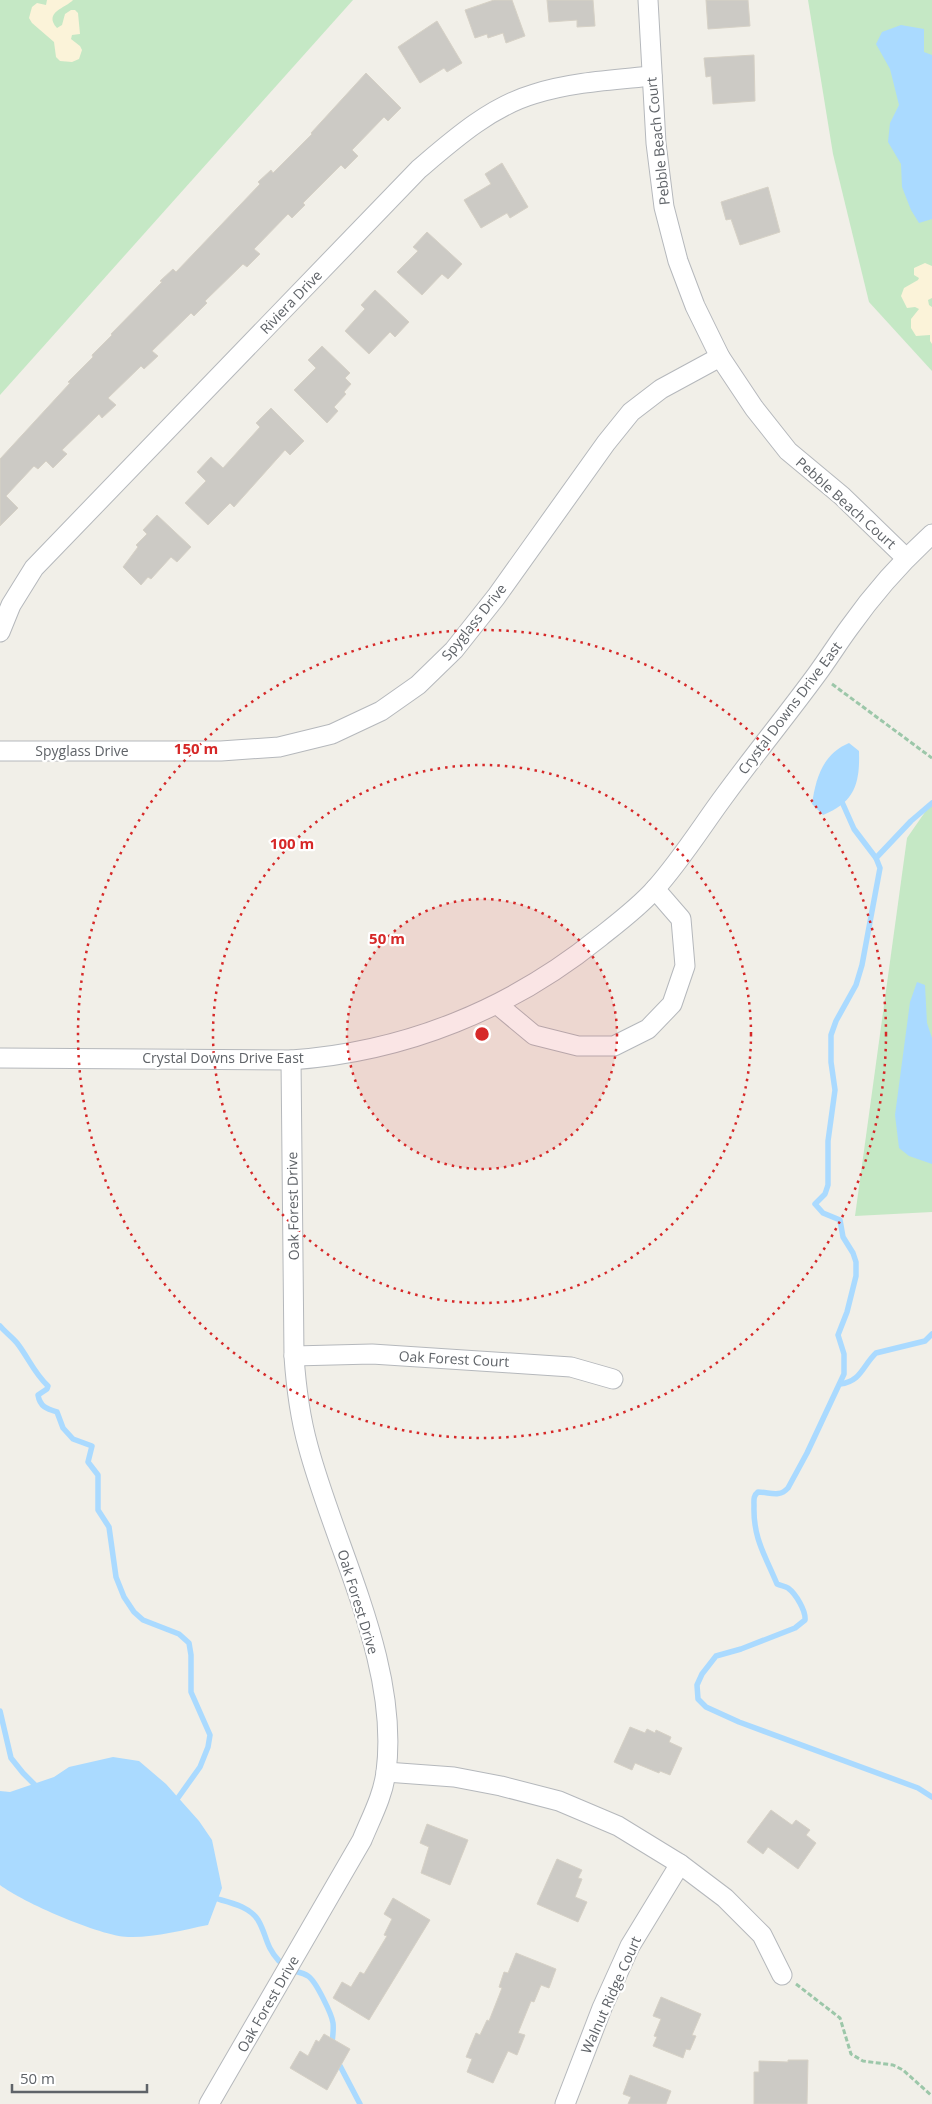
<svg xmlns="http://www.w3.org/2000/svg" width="932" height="2104" viewBox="0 0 932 2104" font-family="'Open Sans',sans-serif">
<rect width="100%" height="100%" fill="#f1efe8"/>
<!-- green -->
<g fill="#c5e8c5">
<polygon points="0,0 353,0 0,395"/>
<polygon points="808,0 932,0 932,371 869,302 833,154"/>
<polygon points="932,802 932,1212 855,1216 907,838"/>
</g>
<!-- sand -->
<g fill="#fbf3d9">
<path d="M47,0H73C66,8 43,12 57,28L62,25L65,14L71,10H75L78,13L80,34L72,35L71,39L80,46L82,50L79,59L72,62L60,61L56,57L54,42L32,23L29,18L32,7L37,3L46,5Z"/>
<polygon points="925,263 932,266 932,298 928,300 929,305 932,307 932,344 930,341 930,335 916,336 911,328 911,319 919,309 915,307 907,308 901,296 904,288 918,280 919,278 914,275 914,268"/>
</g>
<!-- water -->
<g fill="#aadaff">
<polygon points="901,25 924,29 924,52 932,55 932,219 919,223 911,210 902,187 901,164 888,142 890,123 899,105 890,69 876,44 882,32"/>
<path d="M849,743L859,751C860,783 855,802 823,815L812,804C816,777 823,754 849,743Z"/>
<polygon points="917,982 925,985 927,1023 932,1038 932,1164 909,1156 899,1148 895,1115 910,1002"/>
<path d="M113,1757L139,1761L166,1784L199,1821L212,1840L222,1888L208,1925C182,1930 154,1938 128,1937C100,1936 22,1902 0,1885V1791L10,1792L54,1777L69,1767Z"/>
</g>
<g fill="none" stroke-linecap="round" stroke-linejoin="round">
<!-- stream -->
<g stroke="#aadaff" stroke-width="5.5">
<path d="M842,802L854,829L876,858L880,868L862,965L856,985L836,1021L831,1035V1062L835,1090L828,1141V1185L825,1194L815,1204L823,1213L840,1220L843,1237L853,1253L856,1262V1276L847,1312L838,1335L844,1354V1374L807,1453L788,1488C779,1498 770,1492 758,1492C753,1496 754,1500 754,1506C753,1538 765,1555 777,1584C781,1586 785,1586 788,1588C796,1594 806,1611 805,1620L795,1628L741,1649L716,1656L702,1674L697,1685L698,1699L706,1707L739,1722L918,1788L932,1797"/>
<polyline points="876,858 911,821 932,803"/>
<path d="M0,1326C5,1332 12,1337 17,1343C28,1357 34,1373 48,1386L47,1389L38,1395C40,1407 47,1409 57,1412L63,1428L73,1439L92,1446L88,1462L98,1475V1510L109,1527L116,1577L124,1597L134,1612L143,1620L179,1634L189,1643L191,1655V1692L210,1735L208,1747L200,1767L175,1802"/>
<path d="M840,1384C861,1382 863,1365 876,1353L925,1341L932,1334"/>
<polyline points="0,1711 11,1758 23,1773 39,1789"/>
<path d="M211,1897C226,1902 249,1905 258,1920C267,1935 265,1946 279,1961C291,1975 298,1969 308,1976C316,1981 332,2015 333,2023C334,2031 332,2039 332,2046"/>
<polyline points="338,2062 360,2104"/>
</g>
</g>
<!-- building -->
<g fill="#cccac5" stroke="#d6d1c6">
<polygon points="494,0 512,0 525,36 506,43 503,33 488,38 487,34 475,38 465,10"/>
<polygon points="547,0 593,0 595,26 577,27 577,20 549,22"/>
<polygon points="706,0 748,0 750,26 708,29"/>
<polygon points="437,21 462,63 447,72 444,68 420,83 398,47"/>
<polygon points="754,55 755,101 713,104 711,76 706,77 704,58"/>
<polygon points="366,73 401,108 388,121 384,117 352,150 358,156 345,169 341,165 303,203 305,205 292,218 288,214 254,249 260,254 247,267 243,264 205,301 207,303 194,316 191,313 152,351 158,356 144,369 141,366 108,398 116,405 102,418 99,414 62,450 67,454 53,468 46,461 38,469 34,466 6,496 18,508 0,526 0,459 70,383 68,382 93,357 92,355 112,335 111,334 162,282 160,281 173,269 176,272 260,184 258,182 271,170 273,173 312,134 311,133"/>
<polygon points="502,163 528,207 510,218 507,213 481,228 464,200 491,184 485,174"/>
<polygon points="768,187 780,232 740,245 731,219 726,220 721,202"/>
<polygon points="427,232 462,264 448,279 442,274 422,295 397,272 418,251 413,247"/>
<polygon points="375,290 409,322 395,337 390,332 369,354 345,331 365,309 361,305"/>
<polygon points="322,346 350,373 345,378 351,384 344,392 346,394 334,407 338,411 327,423 294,390 316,368 308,360"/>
<polygon points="271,408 304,441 290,455 285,450 234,507 230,503 208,525 185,503 206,481 197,472 211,457 223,468 260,427 256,423"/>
<polygon points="157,515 191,547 177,562 171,557 151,579 148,577 141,585 123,567 138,547 136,545 147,534 143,530"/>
<polygon points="630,1727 645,1733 647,1729 655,1733 656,1730 671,1737 669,1742 682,1748 670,1775 660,1771 659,1773 635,1763 632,1770 614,1762"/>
<polygon points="771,1810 792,1825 796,1820 810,1830 806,1835 816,1843 798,1869 768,1847 763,1854 747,1842"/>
<polygon points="427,1824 468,1840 450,1885 421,1873 429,1847 420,1843"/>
<polygon points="557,1859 582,1870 578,1878 582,1879 575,1897 587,1902 578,1922 537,1904"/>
<polygon points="393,1898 430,1920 369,2020 333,1998 342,1982 351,1987 360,1972 364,1974 387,1936 384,1935 392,1919 384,1914"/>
<polygon points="516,1953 556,1969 549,1988 541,1985 534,2002 531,2001 518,2033 525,2035 517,2055 508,2051 493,2083 467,2072 472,2059 466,2057 476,2033 480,2035 487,2020 489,2021 502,1988 499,1987 504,1972 508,1973"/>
<polygon points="661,1997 701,2014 692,2035 696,2036 690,2050 686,2049 683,2058 653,2046 657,2037 654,2036 661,2019 653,2016"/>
<polygon points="324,2034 350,2049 327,2090 290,2068 300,2051 308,2056 316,2040 319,2042"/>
<polygon points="788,2060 808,2060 807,2104 754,2104 754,2072 759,2072 759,2061 788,2062"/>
<polygon points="630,2075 671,2091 666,2104 628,2104 631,2097 623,2094"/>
</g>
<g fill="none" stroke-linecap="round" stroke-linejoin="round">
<defs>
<g id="minor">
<polyline points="648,0 656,143 664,207 678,261 695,306 720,357 754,408 788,451 842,496 906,558"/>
<path d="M0,632L11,605L34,568L419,169C453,140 490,107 534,94C572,82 613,80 652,76"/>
<polyline points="0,751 221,751 279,747 332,734 381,711 418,685 454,650 496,597 606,443 631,412 661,389 720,357"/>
<polyline points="498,1005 534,1035 578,1046 614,1046 648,1029 672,1004 685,966 681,919 655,889"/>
<path d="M0,1058L291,1060C406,1052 511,1009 600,937C619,922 639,907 655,889C681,860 702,826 725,795C755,754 787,715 817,674C828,659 838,643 849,628C873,594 901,562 932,534"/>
<polyline points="294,1356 372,1354 511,1363 571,1367 613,1379"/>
<polyline points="386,1772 454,1777 501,1786 559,1801 618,1826 680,1864 725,1898 762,1935 782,1975"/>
<path d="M209,2104L362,1840C371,1818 383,1796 386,1772C400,1664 335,1548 308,1446C300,1417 296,1386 294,1356L291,1060"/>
<polyline points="565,2104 602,2008 630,1946 680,1864"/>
</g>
</defs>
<!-- minor casing -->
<use href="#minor" stroke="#b5b8bc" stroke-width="21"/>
<!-- path -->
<g stroke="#9cc7a9" stroke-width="3" stroke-dasharray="5 2.5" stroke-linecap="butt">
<polyline points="832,684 932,758"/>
<polyline points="796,1984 840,2018 851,2054 863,2061 893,2065 903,2070 932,2096"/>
</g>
<!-- minor -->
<use href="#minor" stroke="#fff" stroke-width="19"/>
</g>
<!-- distance rings -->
<circle cx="482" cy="1034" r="135" fill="#d62828" fill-opacity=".12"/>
<g fill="none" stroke="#d62828" stroke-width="2.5" stroke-dasharray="2.5 5">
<circle cx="482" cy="1034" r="135"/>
<circle cx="482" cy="1034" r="269"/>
<circle cx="482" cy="1034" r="404"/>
</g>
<g text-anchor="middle" stroke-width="4.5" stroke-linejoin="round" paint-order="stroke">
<!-- street labels -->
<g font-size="14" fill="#5f6368" stroke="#fff">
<text transform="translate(658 141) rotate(-96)" y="5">Pebble Beach Court</text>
<text transform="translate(291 302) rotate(-46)" y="5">Riviera Drive</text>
<text transform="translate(846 503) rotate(42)" y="5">Pebble Beach Court</text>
<text transform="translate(474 622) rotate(-51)" y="5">Spyglass Drive</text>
<text transform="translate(790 708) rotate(-53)" y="5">Crystal Downs Drive East</text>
<text x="82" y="756">Spyglass Drive</text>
<text x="223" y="1063">Crystal Downs Drive East</text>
<text transform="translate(293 1206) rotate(-91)" y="5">Oak Forest Drive</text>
<text transform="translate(454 1359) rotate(3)" y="5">Oak Forest Court</text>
<text transform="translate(358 1602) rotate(73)" y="5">Oak Forest Drive</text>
<text transform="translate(611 1995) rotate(-66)" y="5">Walnut Ridge Court</text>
<text transform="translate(268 2004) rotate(-60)" y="5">Oak Forest Drive</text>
</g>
</g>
<circle cx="482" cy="1034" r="8" fill="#d62828" stroke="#fff" stroke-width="2.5"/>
<g font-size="15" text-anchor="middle" font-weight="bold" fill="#d62828" stroke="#fff" stroke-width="4.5" stroke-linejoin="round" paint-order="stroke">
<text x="196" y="754">150 m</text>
<text x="292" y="849">100 m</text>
<text x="387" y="944">50 m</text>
</g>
<!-- scale -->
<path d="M12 2084v8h135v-8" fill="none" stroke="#5f6368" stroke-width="2.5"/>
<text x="20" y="2084" font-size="15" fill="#5f6368" stroke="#ffffff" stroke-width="4" paint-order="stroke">50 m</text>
</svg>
